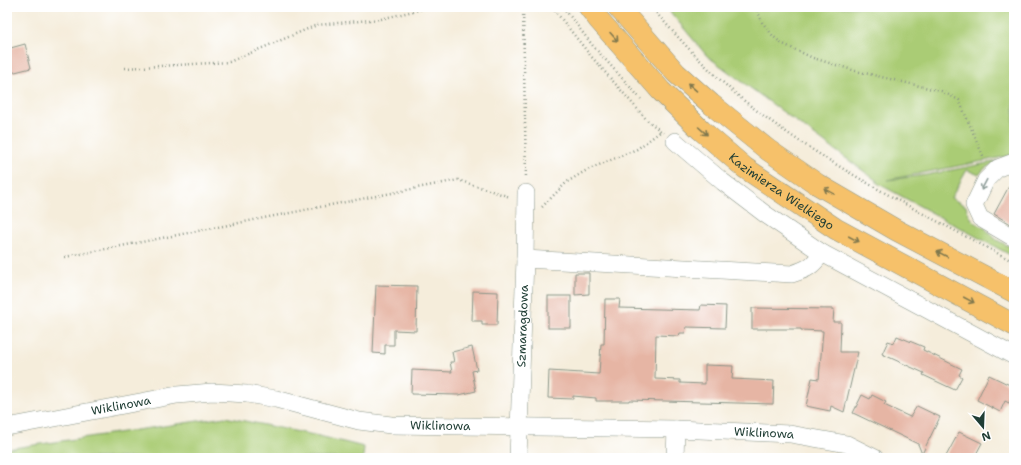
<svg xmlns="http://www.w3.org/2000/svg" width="1021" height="465" viewBox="0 0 1021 465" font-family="'Shantell Sans',sans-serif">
<rect width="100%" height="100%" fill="#fff"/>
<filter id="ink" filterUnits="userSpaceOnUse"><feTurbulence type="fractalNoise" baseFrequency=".025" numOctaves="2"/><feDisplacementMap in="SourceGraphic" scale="8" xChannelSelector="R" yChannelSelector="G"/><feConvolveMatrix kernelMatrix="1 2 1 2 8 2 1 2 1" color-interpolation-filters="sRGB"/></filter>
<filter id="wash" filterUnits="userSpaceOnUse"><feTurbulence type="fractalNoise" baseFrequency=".012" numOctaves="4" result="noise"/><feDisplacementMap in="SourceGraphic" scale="16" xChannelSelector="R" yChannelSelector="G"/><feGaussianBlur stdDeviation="0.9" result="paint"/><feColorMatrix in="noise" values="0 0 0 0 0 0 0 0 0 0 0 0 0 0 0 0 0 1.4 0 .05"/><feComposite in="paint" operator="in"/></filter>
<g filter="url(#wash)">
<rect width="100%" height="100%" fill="#f5eddb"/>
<!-- green -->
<g fill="#aacc75" stroke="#648454">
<polygon points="666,7 1014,7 1014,155 887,180 926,175 998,161 984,169 979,175 967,170 951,198 966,206 969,215 974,222 985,228 995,239 1014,249 1014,257 877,183 877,181 707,56"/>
<polygon points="225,417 319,436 364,447 363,458 7,458 7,449"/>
</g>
<g id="blocks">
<!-- building -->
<g fill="#e6b5a4">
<polygon points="25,44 31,68 7,74 7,49"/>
<polygon points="1014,177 1014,226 994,214"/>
<polygon points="575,273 589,273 589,294 575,295"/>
<polygon points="376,285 417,286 416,331 394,330 394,345 385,345 385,354 373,353"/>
<polygon points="473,291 498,292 497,325 482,325 482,321 472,321"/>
<rect x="548" y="296" width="23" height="32"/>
<polygon points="605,299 620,299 619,308 700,310 701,305 726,306 725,328 686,327 685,333 680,333 679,336 656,335 655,379 680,380 680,383 705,384 705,365 733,366 732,379 774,381 773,404 629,400 629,401 596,401 596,398 573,396 573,399 548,398 549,371 599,374 601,344 604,344"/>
<polygon points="752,308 834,309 833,322 841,322 840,352 858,352 844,412 831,406 830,411 806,406 812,378 819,379 823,331 801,330 801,329 752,329"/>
<polygon points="897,336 924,347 923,350 962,369 959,375 962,377 955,390 923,375 924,373 882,354 888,341 894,343"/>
<polygon points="472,347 477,370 472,371 476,391 459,395 411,394 412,370 452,372 450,362 454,362 452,352"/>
<polygon points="989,375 1014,387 1014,393 1009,403 1005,401 1000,412 977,400"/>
<polygon points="862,395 870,399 872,395 886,402 884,405 910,417 917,406 940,417 922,454 918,444 853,413"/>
<polygon points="959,432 982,443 974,458 945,458"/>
</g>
</g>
</g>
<g filter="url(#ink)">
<use href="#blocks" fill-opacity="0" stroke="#8a9588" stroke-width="1"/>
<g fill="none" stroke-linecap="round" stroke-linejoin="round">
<defs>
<g id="minor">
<polyline points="675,141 723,182 765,214 822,253 1014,356"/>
<polyline points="1014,162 998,168 986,180 974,205 980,218 1014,238"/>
<path d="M525,259L792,274C807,269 812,267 822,253"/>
<path id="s1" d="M7,427L177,395L212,392L247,394L276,399L359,421L391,425L676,429L790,434L847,444L875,458"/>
<path id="s2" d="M518,458L525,259L526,193"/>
<polyline points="675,458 676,429"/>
</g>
<g id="major">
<path id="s3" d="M589,7L599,20L661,91L701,130L745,168L836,229L1014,325"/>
<polyline points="618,7 676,73 711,104 768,150 817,184 896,230 1014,292"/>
</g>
</defs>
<!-- minor casing -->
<use href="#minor" stroke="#8a9588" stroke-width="18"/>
<!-- major casing -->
<use href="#major" stroke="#8a9588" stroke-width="22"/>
<!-- path -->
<g stroke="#8a9588" stroke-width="2.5" stroke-dasharray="1 3" stroke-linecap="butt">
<polyline points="523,7 526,179"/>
<polyline points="552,7 590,55 647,120 663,133"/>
<polyline points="563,7 593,46 641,99"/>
<path d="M651,7C681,41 712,75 747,103C829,168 923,213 1014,262"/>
<polyline points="756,7 762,22 773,36 781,43 813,58 856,71 941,91 959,100 984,158"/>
<polyline points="125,68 229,62 317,25 381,19 430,7"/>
<polyline points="542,207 567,182 587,170 637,149 660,132"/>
<polyline points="65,257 458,180 510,197"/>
</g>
<!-- minor -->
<use href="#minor" stroke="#fff" stroke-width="17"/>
<!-- major -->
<use href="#major" stroke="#f6c16b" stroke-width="21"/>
</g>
<!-- one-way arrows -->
<defs><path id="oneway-shaft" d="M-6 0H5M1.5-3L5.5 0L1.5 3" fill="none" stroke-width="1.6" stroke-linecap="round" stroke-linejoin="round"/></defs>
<g stroke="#80784d">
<use href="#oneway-shaft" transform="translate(614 37) rotate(48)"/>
<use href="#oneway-shaft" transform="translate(692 87) rotate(-139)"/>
<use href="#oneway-shaft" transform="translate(703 131) rotate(42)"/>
<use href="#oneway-shaft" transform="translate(829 191) rotate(-150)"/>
<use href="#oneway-shaft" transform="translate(854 239) rotate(28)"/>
<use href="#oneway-shaft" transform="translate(942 254) rotate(-152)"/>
<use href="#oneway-shaft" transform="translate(969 300) rotate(28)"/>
</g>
<use stroke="#8f9e9a" href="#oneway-shaft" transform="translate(984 185) rotate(118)"/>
</g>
<g text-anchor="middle" stroke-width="3.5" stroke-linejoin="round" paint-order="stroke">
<!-- street labels -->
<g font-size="12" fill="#1f3d34" stroke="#fff">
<text dy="4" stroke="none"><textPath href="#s3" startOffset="268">Kazimierza Wielkiego</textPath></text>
<text dy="4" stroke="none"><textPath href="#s2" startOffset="132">Szmaragdowa</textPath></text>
<text dy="4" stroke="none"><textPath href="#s1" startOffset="116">Wiklinowa</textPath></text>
<text dy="4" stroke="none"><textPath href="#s1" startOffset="440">Wiklinowa</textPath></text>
<text dy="4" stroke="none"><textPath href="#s1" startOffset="764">Wiklinowa</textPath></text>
</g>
</g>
<!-- margin -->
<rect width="1021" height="465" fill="none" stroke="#fff" stroke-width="24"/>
<!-- north arrow -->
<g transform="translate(983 427) rotate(161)" stroke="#ffffff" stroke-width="3" paint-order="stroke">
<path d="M0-3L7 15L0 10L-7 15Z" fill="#1f3d34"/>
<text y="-6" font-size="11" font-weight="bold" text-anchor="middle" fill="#1f3d34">N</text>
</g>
</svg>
